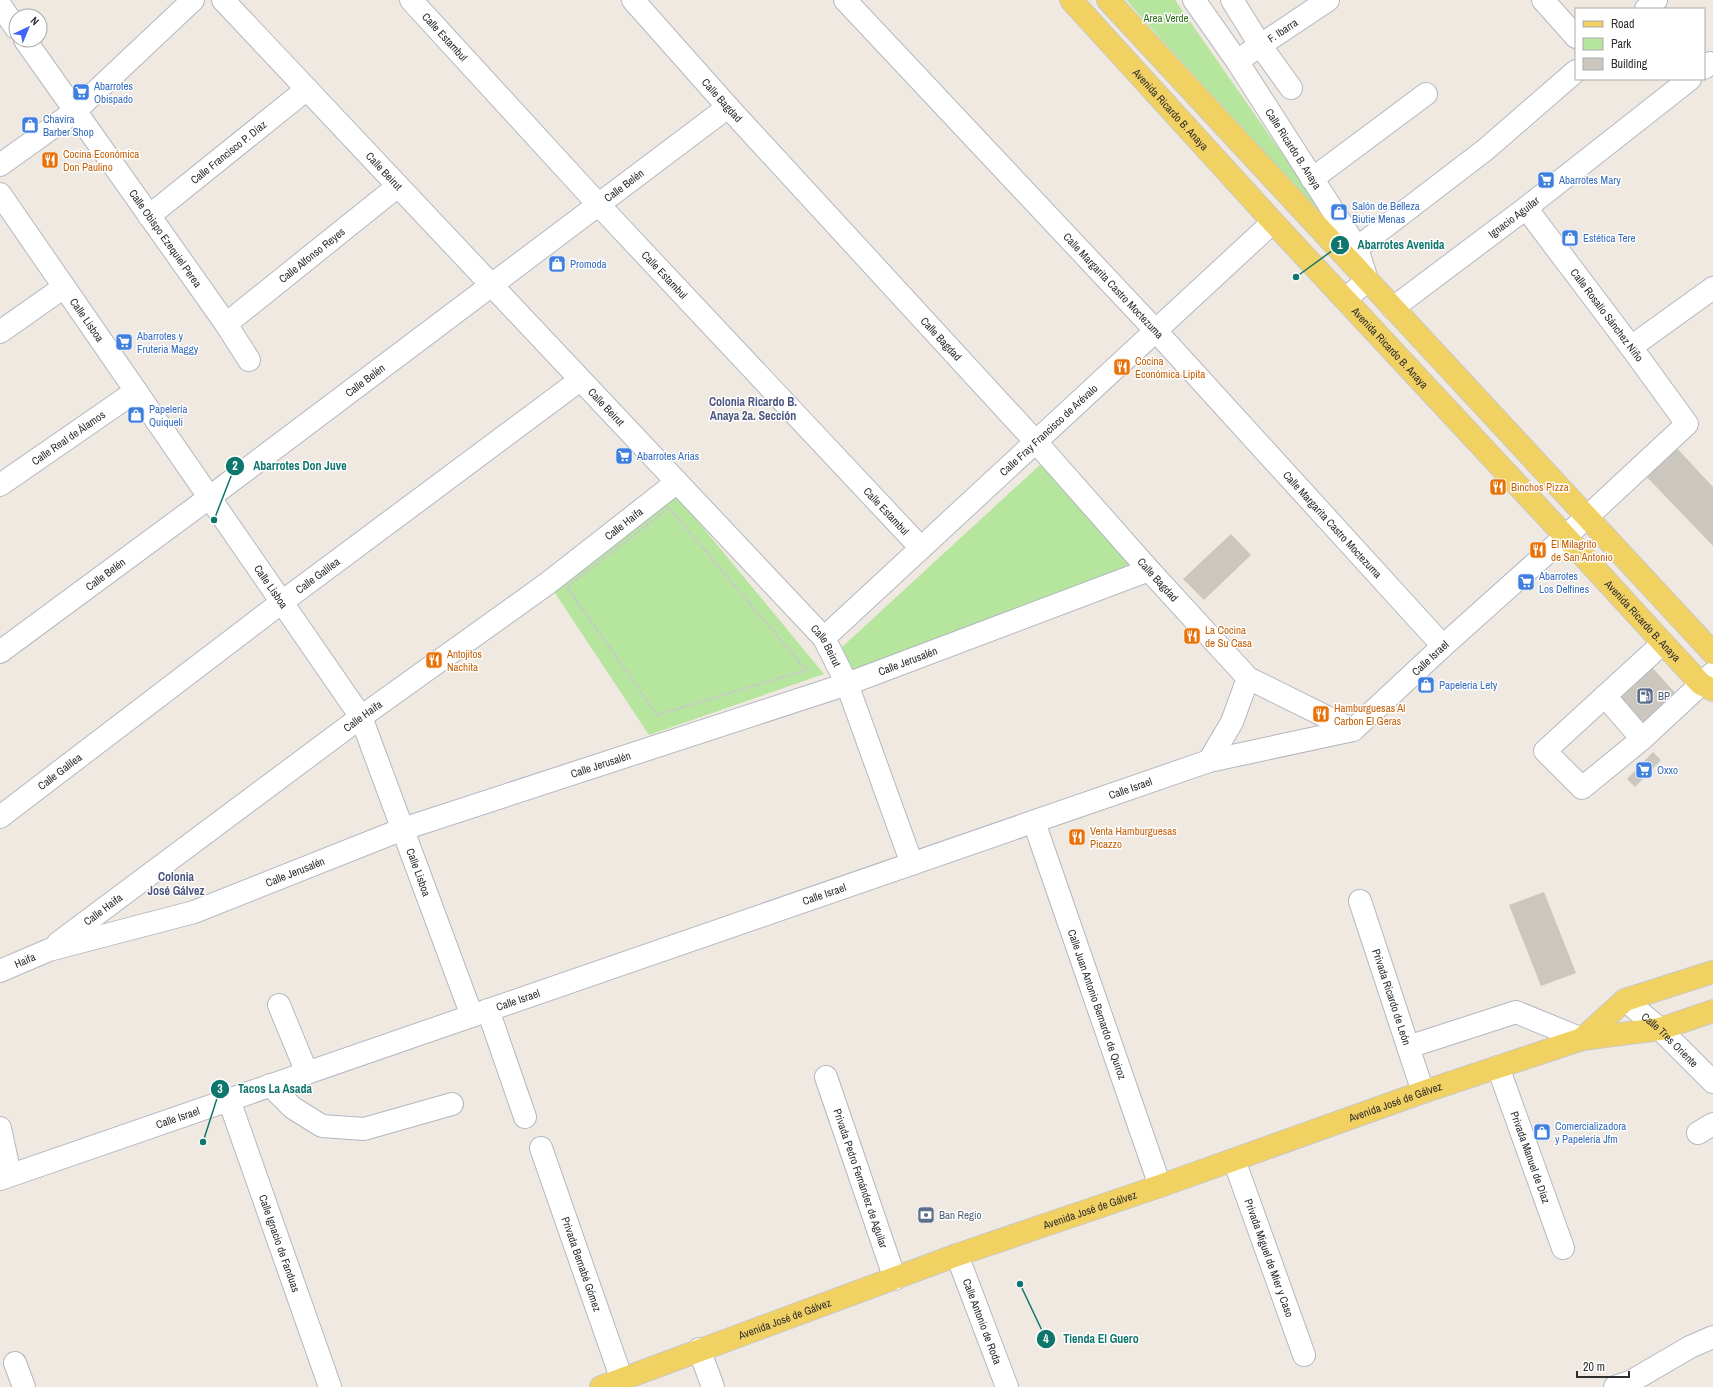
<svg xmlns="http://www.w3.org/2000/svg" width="1713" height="1387" viewBox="0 0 1713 1387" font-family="'Archivo Narrow',sans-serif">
<rect width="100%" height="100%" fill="#efe9e1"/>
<!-- green -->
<g fill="#b6e59e">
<polygon points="1126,0 1175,0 1343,241"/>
<polygon points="1042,463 1134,564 852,674 842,647"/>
<polygon points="671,489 824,674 649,735 549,584"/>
</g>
<!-- building -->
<g fill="#cbc7bf">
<polygon points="1673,444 1713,487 1713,546 1643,473"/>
<polygon points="1231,534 1251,555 1204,600 1183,579"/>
<polygon points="1649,664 1677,695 1642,728 1613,696"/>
<polygon points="1653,752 1661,760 1635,787 1627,779"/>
<polygon points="1544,892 1576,973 1541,986 1509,905"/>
</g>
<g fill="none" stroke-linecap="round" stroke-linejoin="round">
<defs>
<g id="minor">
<path id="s1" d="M223,0L824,638L847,684L912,864"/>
<path id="s2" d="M411,0L598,204L921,548"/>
<path id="s3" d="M633,0L728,107L1036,442L1149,570L1248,678L1353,730"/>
<path id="s4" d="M845,0L1156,331L1443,646"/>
<path id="s5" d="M1194,0L1237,61L1357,248L1367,280L1346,299"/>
<polyline points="1232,0 1260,45 1291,88"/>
<polyline points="1543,0 1576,37"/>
<polyline points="0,5 16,28"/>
<polyline points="1646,9 1656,0"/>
<path id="s6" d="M25,40L226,324L249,360"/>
<path id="s7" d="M1237,61L1328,0"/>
<polyline points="1704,68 1710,63"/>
<polyline points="0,165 74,112 193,0"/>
<polyline points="1312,179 1426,94"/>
<path id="s8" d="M0,194L361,717L472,1016"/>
<path id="s9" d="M149,216L307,89"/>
<polyline points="1357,248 1485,150 1576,71"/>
<path id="s10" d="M1393,308L1526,208L1690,79"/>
<path id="s11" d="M226,324L398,186"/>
<polyline points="0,332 64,287"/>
<polyline points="1631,347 1713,288"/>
<path id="s12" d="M0,485L136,391"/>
<path id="s13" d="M824,638L1273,222"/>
<polyline points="1663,643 1545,751 1582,788 1642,739 1713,673"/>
<path id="s14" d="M0,652L210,497L728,107"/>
<polyline points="1605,696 1642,739"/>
<polyline points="1209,761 1232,722 1248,678"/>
<path id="s15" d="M0,817L282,602L580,380"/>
<path id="s16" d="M1034,822L1160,1186"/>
<path id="s17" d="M1360,901L1423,1092"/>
<path id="s18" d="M58,943L361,717L548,583L677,482"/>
<path id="s19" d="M0,971L49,950L194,912L403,829L847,684L1149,570"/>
<path id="s20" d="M1625,1000L1660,1029L1713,1082"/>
<polyline points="279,1005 307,1073"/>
<polyline points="488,1010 525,1117"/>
<polyline points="1408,1047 1516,1012 1582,1039"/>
<path id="s21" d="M1498,1067L1563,1248"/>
<path id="s22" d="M826,1077L895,1279"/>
<polyline points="270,1085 293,1108 322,1126 364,1129 452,1104"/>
<path id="s23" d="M229,1100L330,1387"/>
<polyline points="0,1128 10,1175"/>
<polyline points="1698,1133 1713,1124"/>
<path id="s24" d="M541,1148L622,1380"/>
<path id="s25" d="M1234,1160L1304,1355"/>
<path id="s26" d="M0,1179L1209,761L1353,730L1443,646L1587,517L1687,424L1631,347L1526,208"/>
<path id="s27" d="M957,1255L1007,1387"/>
<polyline points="699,1349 713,1387"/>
<polyline points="15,1363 24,1387"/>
<polyline points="1615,1387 1630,1382 1690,1347 1713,1337"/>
</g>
<g id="major">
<path id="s28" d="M1071,0L1273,222L1565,536L1663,643L1701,684L1713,690"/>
<polyline points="1108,0 1713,653"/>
<polyline points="1582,1039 1625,1000 1713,972"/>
<path id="s29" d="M601,1387L957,1255L1160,1186L1423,1092L1582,1039L1660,1029L1713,1011"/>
</g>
</defs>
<!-- minor casing -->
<use href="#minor" stroke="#b4b7c1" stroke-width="24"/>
<!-- major casing -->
<use href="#major" stroke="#c9c9c9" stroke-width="24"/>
<!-- path -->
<polygon stroke="#c9c9c9" stroke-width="2.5" stroke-dasharray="3 2" stroke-linecap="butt" points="669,508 806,670 657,715 567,587"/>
<!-- minor -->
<use href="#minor" stroke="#fff" stroke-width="22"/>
<!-- major -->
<use href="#major" stroke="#f2d163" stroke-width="22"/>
</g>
<!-- icons -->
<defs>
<symbol id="supermarket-square" viewBox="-11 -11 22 22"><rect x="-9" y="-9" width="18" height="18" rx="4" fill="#3f7fe0" stroke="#fff"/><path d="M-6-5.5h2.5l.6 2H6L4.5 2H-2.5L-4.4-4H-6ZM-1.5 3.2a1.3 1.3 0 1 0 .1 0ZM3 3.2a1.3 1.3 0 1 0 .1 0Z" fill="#fff"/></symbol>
<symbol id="shop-square" viewBox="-11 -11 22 22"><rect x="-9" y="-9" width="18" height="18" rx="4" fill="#3f7fe0" stroke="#fff"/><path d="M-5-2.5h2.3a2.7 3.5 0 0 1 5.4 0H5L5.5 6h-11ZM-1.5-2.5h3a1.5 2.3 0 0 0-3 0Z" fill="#fff"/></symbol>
<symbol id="restaurant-square" viewBox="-11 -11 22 22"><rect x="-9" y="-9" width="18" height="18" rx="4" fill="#e8710a" stroke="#fff"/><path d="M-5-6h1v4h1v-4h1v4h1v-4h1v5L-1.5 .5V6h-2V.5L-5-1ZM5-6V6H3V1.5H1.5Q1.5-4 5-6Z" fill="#fff"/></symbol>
<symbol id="fuel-square" viewBox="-11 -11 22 22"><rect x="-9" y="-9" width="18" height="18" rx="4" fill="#5c6f8a" stroke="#fff"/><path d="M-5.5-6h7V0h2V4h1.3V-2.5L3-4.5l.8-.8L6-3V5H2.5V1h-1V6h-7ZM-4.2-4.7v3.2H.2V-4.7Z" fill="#fff"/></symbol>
<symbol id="bank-square" viewBox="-11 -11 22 22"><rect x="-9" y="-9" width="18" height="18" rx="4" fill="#5c6f8a" stroke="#fff"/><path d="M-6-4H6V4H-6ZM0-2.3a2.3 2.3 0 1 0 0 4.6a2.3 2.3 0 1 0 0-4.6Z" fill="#fff"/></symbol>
</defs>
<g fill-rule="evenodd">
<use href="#supermarket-square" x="71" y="82" width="20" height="20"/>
<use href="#shop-square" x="20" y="115" width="20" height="20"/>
<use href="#restaurant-square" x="40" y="150" width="20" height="20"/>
<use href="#supermarket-square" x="1536" y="170" width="20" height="20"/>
<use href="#shop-square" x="1329" y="202" width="20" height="20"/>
<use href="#shop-square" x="1560" y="228" width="20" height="20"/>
<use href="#shop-square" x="547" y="254" width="20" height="20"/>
<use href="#supermarket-square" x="114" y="332" width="20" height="20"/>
<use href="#restaurant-square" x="1112" y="357" width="20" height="20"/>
<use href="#shop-square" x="126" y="405" width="20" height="20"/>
<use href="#supermarket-square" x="614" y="446" width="20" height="20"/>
<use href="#restaurant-square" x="1488" y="477" width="20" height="20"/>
<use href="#restaurant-square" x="1528" y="540" width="20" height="20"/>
<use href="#supermarket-square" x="1516" y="572" width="20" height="20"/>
<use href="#restaurant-square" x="1182" y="626" width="20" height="20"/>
<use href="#restaurant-square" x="424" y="650" width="20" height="20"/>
<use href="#shop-square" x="1416" y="675" width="20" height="20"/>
<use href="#fuel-square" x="1635" y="686" width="20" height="20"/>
<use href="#restaurant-square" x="1311" y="704" width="20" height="20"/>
<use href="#supermarket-square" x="1634" y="760" width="20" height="20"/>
<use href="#restaurant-square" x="1067" y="827" width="20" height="20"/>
<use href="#shop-square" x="1532" y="1122" width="20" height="20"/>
<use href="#bank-square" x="916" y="1205" width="20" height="20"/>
</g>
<g text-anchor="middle" stroke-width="3" stroke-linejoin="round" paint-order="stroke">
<!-- park labels -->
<g font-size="11" fill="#2c6e1b" stroke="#fff">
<text x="1166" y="22">Area Verde</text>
</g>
<!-- street labels -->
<g font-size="11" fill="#2e2e2e" stroke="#fff">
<text dy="4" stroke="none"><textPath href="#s7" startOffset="55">F. Ibarra</textPath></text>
<text dy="4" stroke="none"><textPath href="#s2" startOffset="50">Calle Estambul</textPath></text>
<text dy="4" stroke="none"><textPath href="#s3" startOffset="134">Calle Bagdad</textPath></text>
<text dy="4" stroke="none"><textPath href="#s28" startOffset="148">Avenida Ricardo B. Anaya</textPath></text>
<text dy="4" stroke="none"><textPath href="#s5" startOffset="179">Calle Ricardo B. Anaya</textPath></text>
<text dy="4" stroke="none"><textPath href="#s9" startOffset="102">Calle Francisco P. Díaz</textPath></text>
<text dy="4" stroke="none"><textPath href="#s1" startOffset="235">Calle Beirut</textPath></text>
<text dy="4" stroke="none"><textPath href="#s14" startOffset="779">Calle Belén</textPath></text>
<text dy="4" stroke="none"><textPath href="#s10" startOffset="151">Ignacio Aguilar</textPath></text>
<text dy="4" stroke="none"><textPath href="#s6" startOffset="243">Calle Obispo Ezequiel Perea</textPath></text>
<text dy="4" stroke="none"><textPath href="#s11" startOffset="110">Calle Alfonso Reyes</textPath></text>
<text dy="4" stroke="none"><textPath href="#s2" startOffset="374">Calle Estambul</textPath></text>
<text dy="4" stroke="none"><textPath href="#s4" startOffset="392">Calle Margarita Castro Moctezuma</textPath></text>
<text transform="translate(1607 315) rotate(53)" y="4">Calle Rosalío Sánchez Niño</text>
<text dy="4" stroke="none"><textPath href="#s8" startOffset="153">Calle Lisboa</textPath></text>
<text dy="4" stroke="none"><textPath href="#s3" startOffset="458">Calle Bagdad</textPath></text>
<text dy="4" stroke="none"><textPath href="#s28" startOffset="472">Avenida Ricardo B. Anaya</textPath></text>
<text dy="4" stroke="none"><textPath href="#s14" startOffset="455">Calle Belén</textPath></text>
<text dy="4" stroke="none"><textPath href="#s1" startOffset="559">Calle Beirut</textPath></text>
<text dy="4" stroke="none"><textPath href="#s13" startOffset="306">Calle Fray Francisco de Arévalo</textPath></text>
<text dy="4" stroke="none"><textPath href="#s12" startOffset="83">Calle Real de Álamos</textPath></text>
<text dy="4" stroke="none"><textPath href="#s2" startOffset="698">Calle Estambul</textPath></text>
<text dy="4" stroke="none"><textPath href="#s18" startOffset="704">Calle Haifa</textPath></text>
<text dy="4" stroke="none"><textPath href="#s4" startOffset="716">Calle Margarita Castro Moctezuma</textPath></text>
<text dy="4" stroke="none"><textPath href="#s14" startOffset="131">Calle Belén</textPath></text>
<text dy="4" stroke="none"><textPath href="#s15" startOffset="399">Calle Galilea</textPath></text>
<text dy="4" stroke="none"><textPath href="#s3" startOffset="782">Calle Bagdad</textPath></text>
<text dy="4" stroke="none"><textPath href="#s8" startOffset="477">Calle Lisboa</textPath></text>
<text dy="4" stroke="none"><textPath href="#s28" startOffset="844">Avenida Ricardo B. Anaya</textPath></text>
<text dy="4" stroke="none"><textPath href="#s1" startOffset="884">Calle Beirut</textPath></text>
<text dy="4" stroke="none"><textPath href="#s26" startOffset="1532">Calle Israel</textPath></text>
<text dy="4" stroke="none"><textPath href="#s19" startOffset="960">Calle Jerusalén</textPath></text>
<text dy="4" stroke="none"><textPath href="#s18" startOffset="380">Calle Haifa</textPath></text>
<text dy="4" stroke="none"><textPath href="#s19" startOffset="636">Calle Jerusalén</textPath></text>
<text dy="4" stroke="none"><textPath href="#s15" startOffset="75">Calle Galilea</textPath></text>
<text dy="4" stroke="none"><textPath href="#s26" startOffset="1196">Calle Israel</textPath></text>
<text dy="4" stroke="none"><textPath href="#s19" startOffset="312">Calle Jerusalén</textPath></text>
<text dy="4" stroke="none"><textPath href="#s8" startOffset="801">Calle Lisboa</textPath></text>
<text dy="4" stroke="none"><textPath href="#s26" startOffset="872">Calle Israel</textPath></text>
<text dy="4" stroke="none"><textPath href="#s18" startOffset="56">Calle Haifa</textPath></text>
<text dy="4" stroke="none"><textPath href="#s19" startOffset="27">Haifa</textPath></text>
<text dy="4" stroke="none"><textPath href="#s17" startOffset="101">Privada Ricardo de León</textPath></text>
<text dy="4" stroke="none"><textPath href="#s26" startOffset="548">Calle Israel</textPath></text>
<text dy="4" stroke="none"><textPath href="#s16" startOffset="193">Calle Juan Antonio Bernardo de Quiroz</textPath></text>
<text dy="4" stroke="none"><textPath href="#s20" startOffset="60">Calle Tres Oriente</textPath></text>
<text dy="4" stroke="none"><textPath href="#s29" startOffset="844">Avenida José de Gálvez</textPath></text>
<text dy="4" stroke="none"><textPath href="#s26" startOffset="188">Calle Israel</textPath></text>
<text dy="4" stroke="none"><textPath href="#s21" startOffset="96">Privada Manuel de Díaz</textPath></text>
<text dy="4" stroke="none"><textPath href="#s22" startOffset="107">Privada Pedro Fernández de Aguilar</textPath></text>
<text dy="4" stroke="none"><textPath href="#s29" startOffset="520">Avenida José de Gálvez</textPath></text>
<text dy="4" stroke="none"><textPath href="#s23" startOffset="152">Calle Ignacio de Fanduas</textPath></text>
<text dy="4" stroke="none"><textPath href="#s25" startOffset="104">Privada Miguel de Mier y Caso</textPath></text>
<text dy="4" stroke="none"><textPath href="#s24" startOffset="123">Privada Bernabé Gómez</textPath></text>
<text dy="4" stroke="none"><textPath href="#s29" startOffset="196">Avenida José de Gálvez</textPath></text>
<text dy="4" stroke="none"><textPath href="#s27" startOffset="71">Calle Antonio de Roda</textPath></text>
</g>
<!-- shop labels -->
<g font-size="11" fill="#366cbe" stroke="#fff" text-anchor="start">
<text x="94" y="90">Abarrotes<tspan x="94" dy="13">Obispado</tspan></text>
<text x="43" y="123">Chavira<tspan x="43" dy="13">Barber Shop</tspan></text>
<text x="1559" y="184">Abarrotes Mary</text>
<text x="1352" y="210">Salón de Belleza<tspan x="1352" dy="13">Biutie Menas</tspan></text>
<text x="1583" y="242">Estética Tere</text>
<text x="570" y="268">Promoda</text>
<text x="137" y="340">Abarrotes y<tspan x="137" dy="13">Fruteria Maggy</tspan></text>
<text x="149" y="413">Papelería<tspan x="149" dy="13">Quiqueli</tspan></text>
<text x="637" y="460">Abarrotes Arias</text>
<text x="1539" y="580">Abarrotes<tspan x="1539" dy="13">Los Delfines</tspan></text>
<text x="1439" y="689">Papelería Lety</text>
<text x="1657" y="774">Oxxo</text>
<text x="1555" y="1130">Comercializadora<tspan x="1555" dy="13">y Papelería Jfm</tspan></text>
</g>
<!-- food labels -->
<g font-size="11" fill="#c56008" stroke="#fff" text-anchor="start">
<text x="63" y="158">Cocina Económica<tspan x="63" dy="13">Don Paulino</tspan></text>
<text x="1135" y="365">Cocina<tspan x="1135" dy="13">Económica Lipita</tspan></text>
<text x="1511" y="491">Binchos Pizza</text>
<text x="1551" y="548">El Milagrito<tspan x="1551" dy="13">de San Antonio</tspan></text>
<text x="1205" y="634">La Cocina<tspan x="1205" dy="13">de Su Casa</tspan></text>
<text x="447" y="658">Antojitos<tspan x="447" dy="13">Nachita</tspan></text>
<text x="1334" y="712">Hamburguesas Al<tspan x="1334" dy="13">Carbon El Geras</tspan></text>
<text x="1090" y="835">Venta Hamburguesas<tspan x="1090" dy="13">Picazzo</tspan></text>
</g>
<!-- service labels -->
<g font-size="11" fill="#4e5e75" stroke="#fff" text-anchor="start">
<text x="1658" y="700">BP</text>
<text x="939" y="1219">Ban Regio</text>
</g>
<!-- neighbourhood labels -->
<g font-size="12" font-weight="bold" fill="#4d5680" stroke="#fff">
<text x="753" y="406">Colonia Ricardo B.<tspan x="753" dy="14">Anaya 2a. Sección</tspan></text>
<text x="176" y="881">Colonia<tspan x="176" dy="14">José Gálvez</tspan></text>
</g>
</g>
<!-- callouts -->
<path fill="none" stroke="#0f766e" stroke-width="1.5" d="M1296 277L1340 245M214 520L235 466M203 1142L220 1089M1020 1284L1046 1339"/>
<g fill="#0f766e" stroke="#fff" stroke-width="1.5">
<circle cx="1296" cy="277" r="4"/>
<circle cx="214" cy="520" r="4"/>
<circle cx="203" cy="1142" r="4"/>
<circle cx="1020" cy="1284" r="4"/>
<circle cx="1340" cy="245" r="10"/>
<circle cx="235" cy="466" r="10"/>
<circle cx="220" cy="1089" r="10"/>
<circle cx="1046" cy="1339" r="10"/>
</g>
<g font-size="12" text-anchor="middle" font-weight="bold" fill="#fff">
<text x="1340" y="249">1</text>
<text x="235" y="470">2</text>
<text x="220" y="1093">3</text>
<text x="1046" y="1343">4</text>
</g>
<g font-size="12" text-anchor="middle" font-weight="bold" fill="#0f766e" stroke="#fff" stroke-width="3" stroke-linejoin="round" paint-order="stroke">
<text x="1401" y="249">Abarrotes Avenida</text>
<text x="300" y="470">Abarrotes Don Juve</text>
<text x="275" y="1093">Tacos La Asada</text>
<text x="1101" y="1343">Tienda El Guero</text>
</g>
<!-- legend -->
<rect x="1575" y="8" width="130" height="72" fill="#ffffff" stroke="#ababab"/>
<rect x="1583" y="21" width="20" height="6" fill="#f2d163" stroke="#ababab"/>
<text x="1611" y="28" font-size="12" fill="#2e2e2e">Road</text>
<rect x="1583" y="38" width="20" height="12" fill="#b6e59e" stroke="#ababab"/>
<text x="1611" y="48" font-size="12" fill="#2e2e2e">Park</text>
<rect x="1583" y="58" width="20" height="12" fill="#cbc7bf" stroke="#ababab"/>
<text x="1611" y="68" font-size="12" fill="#2e2e2e">Building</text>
<!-- north arrow -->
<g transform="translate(28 28) rotate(44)"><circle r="19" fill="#ffffff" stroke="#ababab"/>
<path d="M0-3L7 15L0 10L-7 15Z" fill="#4264fb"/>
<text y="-6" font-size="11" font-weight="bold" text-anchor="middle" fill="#2e2e2e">N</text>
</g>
<!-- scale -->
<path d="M1577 1371v6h52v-6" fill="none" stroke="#2e2e2e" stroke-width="2"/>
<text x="1583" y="1371" font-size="12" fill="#2e2e2e" stroke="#ffffff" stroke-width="3" paint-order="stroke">20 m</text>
</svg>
